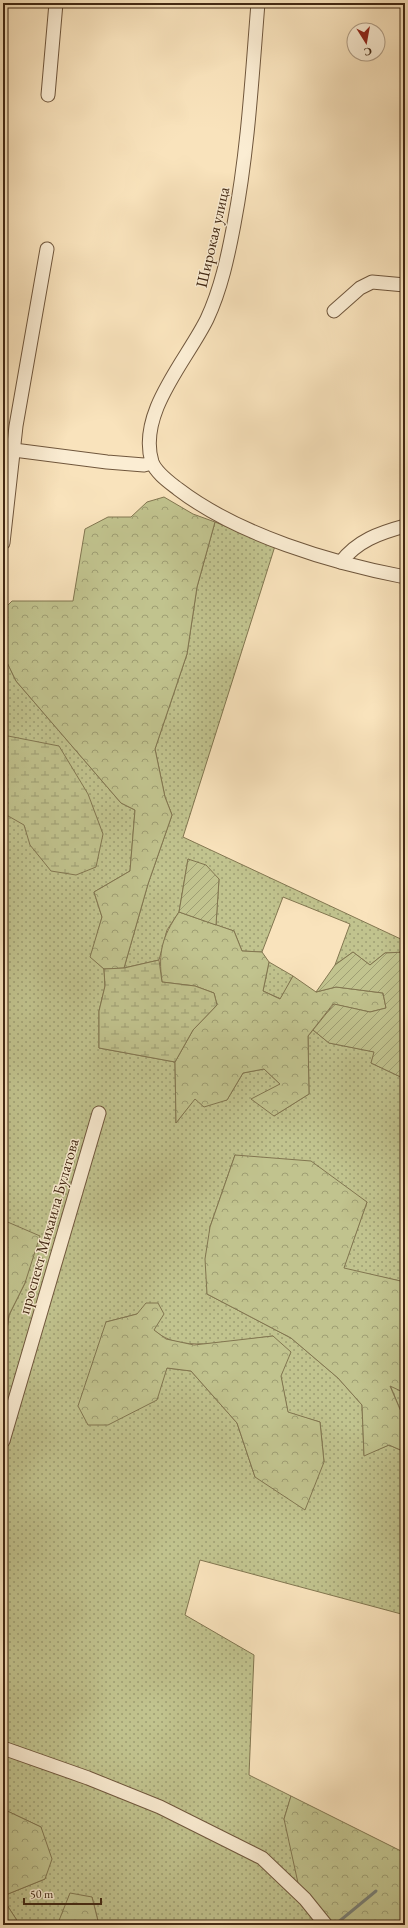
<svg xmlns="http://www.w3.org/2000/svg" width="408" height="1928" viewBox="0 0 408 1928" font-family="'EB Garamond',serif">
<defs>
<pattern id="grass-dots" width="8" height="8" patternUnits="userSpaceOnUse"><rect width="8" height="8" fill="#c1c38e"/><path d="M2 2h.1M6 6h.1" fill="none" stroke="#9e9e73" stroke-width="1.8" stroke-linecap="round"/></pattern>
<pattern id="forest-crowns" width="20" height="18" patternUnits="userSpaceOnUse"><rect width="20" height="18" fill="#c1c38e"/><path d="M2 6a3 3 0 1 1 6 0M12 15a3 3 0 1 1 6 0" fill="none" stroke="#9e9e73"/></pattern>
<pattern id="wetland-marsh" width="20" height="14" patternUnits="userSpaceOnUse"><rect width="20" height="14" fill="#c1c38e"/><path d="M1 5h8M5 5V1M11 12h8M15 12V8" fill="none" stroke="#9e9e73"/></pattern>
<pattern id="garden-furrows" width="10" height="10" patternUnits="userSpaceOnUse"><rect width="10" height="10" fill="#c1c38e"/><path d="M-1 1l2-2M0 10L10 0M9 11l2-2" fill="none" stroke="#9e9e73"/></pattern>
</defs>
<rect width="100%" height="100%" fill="#f9e3bc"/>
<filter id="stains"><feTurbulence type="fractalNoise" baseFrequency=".005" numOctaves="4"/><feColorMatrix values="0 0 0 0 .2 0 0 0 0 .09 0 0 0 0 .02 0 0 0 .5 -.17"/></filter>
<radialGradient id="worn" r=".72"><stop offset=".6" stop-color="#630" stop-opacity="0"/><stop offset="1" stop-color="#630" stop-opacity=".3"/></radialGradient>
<!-- grass -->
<g fill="url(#grass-dots)" stroke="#827650" fill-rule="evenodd">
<polygon points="215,522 275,546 183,837 405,941 405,952 385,953 370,965 353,952 335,965 350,924 283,897 262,952 242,951 234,931 216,925 219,879 188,859 179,912 167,930 159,960 124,968 148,884 172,815 165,797 155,749 187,654 197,587"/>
<path d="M3,654L16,681L121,803L135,810L130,871L94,892L102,917L91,957L104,969L105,986L99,1011V1048L175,1062L176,1123L195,1098L227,1100L243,1073L264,1069L280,1084L274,1116L309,1094L308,1036L313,1030L329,1043L375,1052L371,1063L405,1079V1282L343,1269L367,1202L235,1155L210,1227L207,1294L291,1338L338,1378L362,1405L364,1455L389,1445L405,1452V1615L200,1560L185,1615L254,1655L249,1775L291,1796L284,1819L332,1925H99L92,1897L58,1923L20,1925L3,1899V1896L45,1879L41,1827L3,1809V1333L7,1330L9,1315L25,1283L7,1221L3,1220ZM137,1314C146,1323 155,1333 166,1338C191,1351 245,1339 273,1336L288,1413L320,1422L324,1462L255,1477L237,1423L191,1371L167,1368L106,1322Z"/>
<polygon points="269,962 293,976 281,999 263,991"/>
<polygon points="390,1385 405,1393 405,1421"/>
</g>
<!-- forest -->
<g fill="url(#forest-crowns)" stroke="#827650">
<polygon points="164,497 193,514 215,522 197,587 187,654 155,749 165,797 172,815 148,884 124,968 104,969 90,957 102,917 94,892 130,871 135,810 121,803 16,681 3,654 3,610 12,601 73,601 85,529 108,517 131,517 147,502"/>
<path d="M179,912L234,931L242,951L262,952L269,962L263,991L280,999L293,976L316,992L336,987L383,993L386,1008L370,1012L333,1004L308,1036L309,1094L274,1116L251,1099L280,1084L264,1069L243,1073L227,1100L204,1107L195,1099L176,1123L175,1062L193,1030L217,1005L214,993L195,986L162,982C158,952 162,937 179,912Z"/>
<polygon points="235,1155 311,1161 367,1202 344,1268 405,1282 405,1393 390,1386 405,1421 405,1452 389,1445 364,1456 362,1405 338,1378 291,1338 207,1294 205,1259 210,1227"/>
<polygon points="3,1220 40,1236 25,1283 9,1315 7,1330 3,1333"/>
<polygon points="146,1303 158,1303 164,1314 154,1330 166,1339 194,1345 273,1336 291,1352 281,1376 288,1412 320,1422 324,1462 305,1510 255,1477 237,1423 191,1371 167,1368 157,1400 108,1425 88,1425 78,1406 106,1322 137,1314"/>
<polygon points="291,1796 405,1853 405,1925 332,1925 298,1883 284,1819"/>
<polygon points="3,1809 41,1827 52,1859 45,1879 3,1896"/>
<polygon points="70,1893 92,1897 99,1925 39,1925 58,1923"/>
<polygon points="3,1899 20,1925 3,1925"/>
</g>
<!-- wetland -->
<g fill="url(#wetland-marsh)" stroke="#827650">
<polygon points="3,735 59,746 88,794 103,834 96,867 76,875 51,871 30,845 24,825 3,813"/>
<polygon points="159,960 162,982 195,986 214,993 217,1005 193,1030 175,1062 99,1048 99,1011 105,986 104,969 124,968"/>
</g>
<!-- garden -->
<g fill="url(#garden-furrows)" stroke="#827650">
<polygon points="188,859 206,865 219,879 216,925 179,912"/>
<polygon points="353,952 370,965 385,953 405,952 405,1079 371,1063 374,1052 329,1043 313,1030 334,1004 370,1012 386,1008 383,993 336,987 316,992 335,965"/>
</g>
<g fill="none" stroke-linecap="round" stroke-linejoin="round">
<!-- stream -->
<polyline stroke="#7a8177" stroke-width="3" points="336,1924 376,1891"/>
<defs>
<g id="minor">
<path d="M258,3C252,77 248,151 234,224C228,256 221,289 207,319C187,360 137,413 152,462C156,473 169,482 178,489C238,535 332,563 405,577"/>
<polyline points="48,95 56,3"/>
<polyline points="334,311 360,288 372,282 405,285"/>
<polyline points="14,450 107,462 144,465 152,463"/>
<polyline points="3,543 16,426 47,249"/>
<path d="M341,562C357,541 379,533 405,526"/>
<polyline points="3,1441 99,1113"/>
<polyline points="3,1748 88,1778 160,1807 262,1858 305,1899 326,1925"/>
</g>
</defs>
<!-- minor casing -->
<use href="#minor" stroke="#70573d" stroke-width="15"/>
<!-- minor -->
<use href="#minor" stroke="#fbedd3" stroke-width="13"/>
</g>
<g text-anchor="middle" stroke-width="3" stroke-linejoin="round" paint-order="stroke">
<!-- street labels -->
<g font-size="16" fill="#422813" stroke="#fbedd3">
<text transform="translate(212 237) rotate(-77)" y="6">Широкая улица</text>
<text transform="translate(48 1226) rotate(-74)" y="6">проспект Михаила Булатова</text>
</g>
</g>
<!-- margin -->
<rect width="408" height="1928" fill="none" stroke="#f9e3bc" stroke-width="16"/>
<rect x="4" y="4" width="400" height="1920" fill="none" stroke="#422813" stroke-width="2"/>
<rect x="8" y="8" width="392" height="1912" fill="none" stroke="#422813"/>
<!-- north arrow -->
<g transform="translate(366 42) rotate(169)"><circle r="19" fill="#fbedd3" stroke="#b19e86"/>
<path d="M0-3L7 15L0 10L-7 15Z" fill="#8f2418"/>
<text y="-6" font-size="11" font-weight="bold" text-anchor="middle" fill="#422813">С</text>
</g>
<!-- scale -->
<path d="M24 1898v6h77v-6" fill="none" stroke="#422813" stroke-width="2"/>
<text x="30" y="1898" font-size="12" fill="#422813" stroke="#fbedd3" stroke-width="3" paint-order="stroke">50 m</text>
<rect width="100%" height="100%" filter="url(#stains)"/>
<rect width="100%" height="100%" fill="url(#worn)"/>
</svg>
